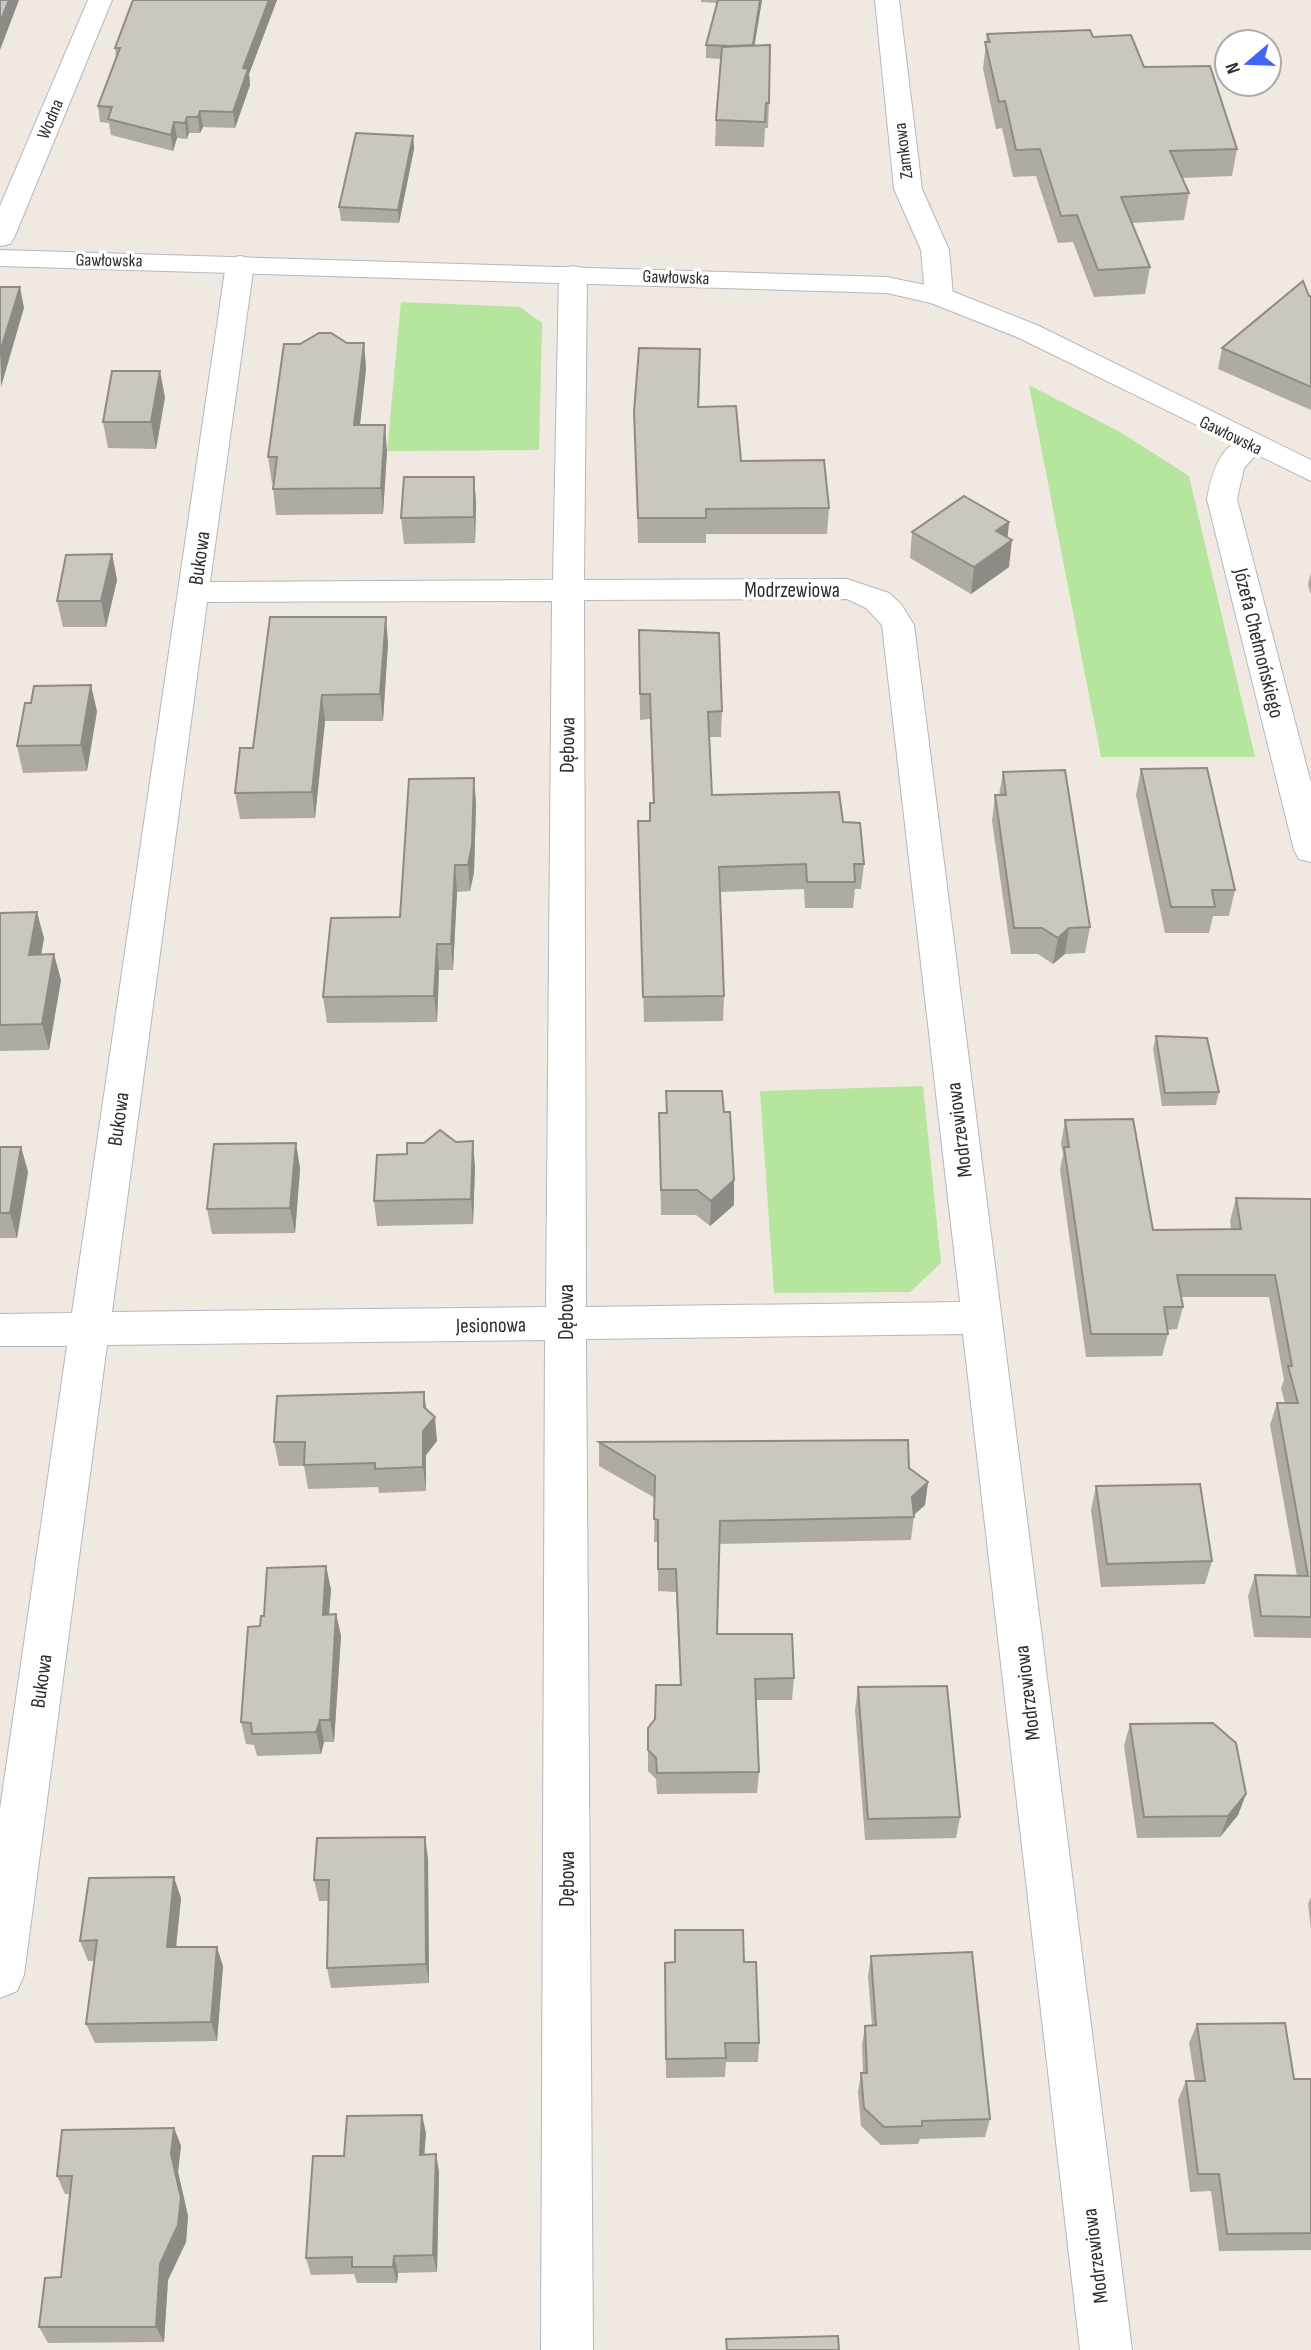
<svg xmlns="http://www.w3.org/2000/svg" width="1311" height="2350" viewBox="0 0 1311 2350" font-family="'Sofia Sans Condensed',sans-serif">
<rect width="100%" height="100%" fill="#efe9e1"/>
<!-- green -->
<g fill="#b6e59e">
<polygon points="401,302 520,307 542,323 539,450 387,451"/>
<polygon points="1029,385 1122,433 1189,476 1255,757 1101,757"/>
<polygon points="923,1086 941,1263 910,1292 774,1293 760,1091"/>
</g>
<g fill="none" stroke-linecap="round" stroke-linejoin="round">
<defs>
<g id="street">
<polygon points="88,0 112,0 14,238 10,244 0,246 0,206"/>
<polygon points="875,0 899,0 922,189 949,250 953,296 949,302 939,304 929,302 925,296 921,250 894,189"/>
<path d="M240,256L250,258L254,264L210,582L553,580L559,274L563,268L573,266L583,268L587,274L584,580L847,579L889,593L901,604L914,625L1132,2350H1080L963,1334L586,1339L593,2350H541L545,1340L107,1345L24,1975L17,1991L0,1998V1809L67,1346H0V1314L72,1313L226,264L230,258ZM847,599L866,608L882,625L960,1302L586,1307L584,600ZM552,601L546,1307L112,1312L207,602Z"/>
<path d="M1250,436L1261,439L1265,445L1244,468L1237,499L1311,783V862L1299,859L1294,850L1207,499C1212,472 1219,444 1250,436Z"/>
</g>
<polygon id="secondary" points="0,250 887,277 949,290 1039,326 1311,460 1311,481 1019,338 931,303 887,293 0,266"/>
</defs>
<!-- street casing -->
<use href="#street" stroke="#b4b7c1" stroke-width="2"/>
<!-- secondary casing -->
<use href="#secondary" stroke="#b4b7c1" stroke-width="2"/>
<!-- street -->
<use href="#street" fill="#fff" fill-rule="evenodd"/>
<!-- secondary -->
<use href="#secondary" fill="#fff" fill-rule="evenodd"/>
</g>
<!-- wall -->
<g fill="#afaba4">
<polygon points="133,0 277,0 249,74 250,85 235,128 203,127 200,133 189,133 187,139 177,138 173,151 111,135 109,123 100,122 98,106 116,58 115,48"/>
<polygon points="701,0 762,0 754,45 769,103 768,128 765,128 764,147 715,146 716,120 721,59 706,58 706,45 717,3 701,2"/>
<polygon points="987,34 1093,37 1144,67 1237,149 1232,176 1182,178 1189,193 1184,220 1132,223 1150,267 1145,294 1094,297 1073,242 1058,243 1036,176 1013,177 1002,128 996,129 983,69"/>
<polygon points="413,136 414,149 399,223 341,221 339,207"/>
<polygon points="1309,296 1311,296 1311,410 1218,369 1222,348"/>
<polygon points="347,343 364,343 366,369 360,425 387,451 383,514 276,515 273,489 274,483 272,483 268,457"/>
<polygon points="700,375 699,407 741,461 829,508 827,534 706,534 706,543 638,543 634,412"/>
<polygon points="165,397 156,449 108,448 103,422"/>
<polygon points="474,477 476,503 475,543 404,544 401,518"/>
<polygon points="1009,522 1007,538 1009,567 971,594 910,558 912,532"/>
<polygon points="112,554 117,580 106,627 63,627 57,601"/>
<polygon points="1311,572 1311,595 1308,585"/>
<polygon points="639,630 722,711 721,737 709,737 712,795 843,822 864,864 861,889 855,889 853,908 805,908 804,889 720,892 724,996 723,1021 644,1022 638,821 650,821 653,803 650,719 640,720"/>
<polygon points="388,643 383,721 325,721 315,818 240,819 235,793 253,748"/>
<polygon points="97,711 87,771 23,773 17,746"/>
<polygon points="1141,769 1235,890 1229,916 1213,916 1209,933 1165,933 1136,795"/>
<polygon points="1003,772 1090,927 1085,953 1065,954 1053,964 1038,954 1011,954 992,821 995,795 999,795"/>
<polygon points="474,778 476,804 474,872 470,891 457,892 453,970 439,970 437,1022 327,1023 323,997 400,917"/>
<polygon points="0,913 44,938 41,955 61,980 49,1050 0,1051"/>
<polygon points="1156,1036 1219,1092 1216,1105 1162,1106 1153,1049"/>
<polygon points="666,1091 734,1205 710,1226 696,1215 661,1215 659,1113 666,1113"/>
<polygon points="1065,1120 1153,1230 1231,1229 1230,1221 1236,1198 1311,1199 1311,1638 1254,1637 1248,1596 1255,1575 1297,1576 1270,1425 1277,1403 1285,1403 1281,1388 1284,1380 1269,1297 1181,1297 1183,1307 1177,1329 1167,1330 1168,1334 1162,1356 1086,1357 1060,1170 1063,1154 1061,1144"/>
<polygon points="296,1143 300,1169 295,1233 212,1234 207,1209"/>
<polygon points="0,1147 21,1147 28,1172 17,1238 0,1238"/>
<polygon points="407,1154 475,1167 473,1224 377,1226 374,1201"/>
<polygon points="424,1392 426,1408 437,1441 426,1455 426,1491 379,1493 378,1487 308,1489 304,1466 279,1466 274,1442"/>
<polygon points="599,1442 909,1468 928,1482 925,1505 914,1515 911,1540 719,1544 717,1634 794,1678 792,1700 756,1700 759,1772 757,1793 657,1794 656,1779 648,1771 648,1749 655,1719 680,1685 676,1592 658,1591 658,1542 654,1542 655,1498 599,1466"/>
<polygon points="1096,1486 1212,1561 1205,1584 1101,1587 1091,1510"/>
<polygon points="326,1566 331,1590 329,1615 336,1614 341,1636 334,1742 324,1742 321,1754 257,1756 254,1745 246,1744 241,1722 260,1626 264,1616"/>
<polygon points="858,1687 960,1817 956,1838 865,1840 855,1710"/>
<polygon points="1130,1724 1246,1794 1238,1815 1220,1837 1137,1838 1124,1746"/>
<polygon points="428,1858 429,1983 331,1988 327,1968 329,1901 319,1901 314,1880"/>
<polygon points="1311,1897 1311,1929 1308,1904"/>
<polygon points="181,1898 176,1947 223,1966 217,2041 95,2043 86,2024 94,1961 88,1961 80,1941"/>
<polygon points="871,1956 990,2119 985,2137 920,2139 918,2144 881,2145 861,2126 858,2092 861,2073 863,2073 862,2045 865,2026 872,2026 868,1976"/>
<polygon points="744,1962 759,2043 758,2062 726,2062 725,2077 666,2078 665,1983"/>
<polygon points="1197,2024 1294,2079 1311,2079 1311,2250 1219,2251 1211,2191 1190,2192 1178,2100 1186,2081 1195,2081 1189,2043"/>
<polygon points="174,2128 181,2146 178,2172 188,2216 186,2242 168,2280 164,2342 48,2343 39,2327 61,2277 70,2194 65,2194 57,2176"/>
<polygon points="426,2133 424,2154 436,2154 439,2172 437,2272 398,2273 397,2283 357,2283 354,2274 311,2275 306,2258 344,2156"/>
</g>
<!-- shaded-wall -->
<g fill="#8e8b86">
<polygon points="9,0 19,0 0,50 0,22"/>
<polygon points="269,0 277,0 249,74 250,85 235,128 233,112 243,68"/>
<polygon points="760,0 762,0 752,61 752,48"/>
<polygon points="200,111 203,127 200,133 198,117"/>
<polygon points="187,117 189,133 187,139 185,123"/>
<polygon points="174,122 177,138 173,151 171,135"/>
<polygon points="413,136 414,149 399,223 398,210"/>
<polygon points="20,287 24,308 1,387 0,352"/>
<polygon points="364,343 366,369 357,451 354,425"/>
<polygon points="160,371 165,397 156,449 151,422"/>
<polygon points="385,425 387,451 383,514 381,488"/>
<polygon points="474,477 476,503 475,543 474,517"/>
<polygon points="1009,522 1007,544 1012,540 1009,567 971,594 974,567 996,531"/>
<polygon points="112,554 117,580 106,627 101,601"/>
<polygon points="386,617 388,643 383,721 380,694"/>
<polygon points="91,685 97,711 87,771 81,745"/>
<polygon points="322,695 325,721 315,818 312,792"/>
<polygon points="474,778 476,804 474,872 470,891 468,865"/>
<polygon points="455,865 457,892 453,970 451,944"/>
<polygon points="37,912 44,938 36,981 29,955"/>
<polygon points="1069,928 1065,954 1053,964 1058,938"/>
<polygon points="437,944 439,970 437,1022 434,996"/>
<polygon points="54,954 61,980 49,1050 42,1024"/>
<polygon points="473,1141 475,1167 473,1224 471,1199"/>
<polygon points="296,1143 300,1169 295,1233 290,1208"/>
<polygon points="21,1147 28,1172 17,1238 10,1213"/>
<polygon points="734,1180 734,1205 710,1226 711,1201"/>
<polygon points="424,1392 427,1416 435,1417 437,1441 426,1455 426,1491 423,1467"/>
<polygon points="928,1482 925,1505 911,1517 912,1497"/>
<polygon points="326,1566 331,1590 327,1638 323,1615"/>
<polygon points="336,1614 341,1636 334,1742 330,1720"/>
<polygon points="320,1720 324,1742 321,1754 316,1732"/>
<polygon points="1246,1794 1238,1815 1220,1837 1228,1816"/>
<polygon points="425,1837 428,1858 429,1983 426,1964"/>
<polygon points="174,1877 181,1898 174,1967 167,1947"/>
<polygon points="217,1947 223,1966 217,2041 211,2022"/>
<polygon points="422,2115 426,2133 423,2173 420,2155"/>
<polygon points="174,2128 181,2146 178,2172 188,2216 186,2242 168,2280 164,2342 156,2327 160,2264"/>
<polygon points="436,2154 439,2172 437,2272 433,2255"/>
<polygon points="394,2256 398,2273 397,2283 393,2267"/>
</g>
<!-- building -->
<g fill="#cbc7bf" stroke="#8e8b86" stroke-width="2">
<polygon points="0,0 9,0 0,22"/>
<polygon points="133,0 269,0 243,68 248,69 233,112 200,111 198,117 187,117 185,123 174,122 171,135 108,119 112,107 98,106 120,48 115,48"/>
<polygon points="718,0 760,0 753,45 730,46 706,45"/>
<polygon points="1090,30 1093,37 1131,35 1144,67 1210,66 1237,149 1170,151 1189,193 1121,197 1150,267 1098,270 1077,215 1061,216 1040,149 1016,150 1005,101 999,102 985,42 990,42 987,34"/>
<polygon points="770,45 769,103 766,103 765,122 716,120 722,47"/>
<polygon points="356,133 413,136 398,210 339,207"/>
<polygon points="1303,281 1309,296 1311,296 1311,387 1222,348"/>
<polygon points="0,287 20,287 0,352"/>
<polygon points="319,333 331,333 347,343 364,343 354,425 385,425 381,488 273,489 277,457 268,457 284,344 300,344"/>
<polygon points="639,348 700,349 698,407 736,406 741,461 824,460 829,508 706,509 706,518 638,518 634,412"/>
<polygon points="112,371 160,371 151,422 103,422"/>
<polygon points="404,477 474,477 474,517 401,518"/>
<polygon points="964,496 1009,522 996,531 1012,540 974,567 912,532"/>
<polygon points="112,554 101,601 57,601 66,555"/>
<polygon points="270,617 386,617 380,694 322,695 312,792 235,793 240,748 253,748"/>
<polygon points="639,630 719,633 722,711 708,712 712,795 839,792 843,822 860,823 864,864 854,864 855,882 807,882 806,864 719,867 724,996 643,997 638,821 650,821 650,803 654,803 650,694 640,694"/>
<polygon points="91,685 81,745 17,746 25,703 31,703 34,686"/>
<polygon points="1207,768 1235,890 1212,890 1215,907 1171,907 1141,769"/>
<polygon points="1065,770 1090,927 1069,928 1058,938 1042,928 1014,928 995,795 1006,795 1003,772"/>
<polygon points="474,778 472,845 468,865 455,865 451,944 437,944 434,996 323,997 331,918 400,917 409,779"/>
<polygon points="37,912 29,955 54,954 42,1024 0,1025 0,913"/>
<polygon points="1156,1036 1207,1038 1219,1092 1165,1093"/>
<polygon points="666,1091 722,1091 724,1112 730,1112 734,1180 711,1201 697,1190 661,1190 659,1113 667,1113"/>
<polygon points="1133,1119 1153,1230 1241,1229 1236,1198 1311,1199 1311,1617 1261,1616 1255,1575 1308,1576 1277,1403 1298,1403 1288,1366 1292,1366 1275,1275 1177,1275 1183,1307 1164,1307 1168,1334 1091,1334 1064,1147 1069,1147 1065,1120"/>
<polygon points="440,1130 456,1142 473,1141 471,1199 374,1201 377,1155 407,1154 407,1143 424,1143"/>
<polygon points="296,1143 290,1208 207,1209 214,1144"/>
<polygon points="0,1147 21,1147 10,1213 0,1213"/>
<polygon points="424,1392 424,1407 435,1417 423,1431 423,1467 375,1469 375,1463 304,1465 305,1442 274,1442 277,1396"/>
<polygon points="908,1440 909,1468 928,1482 912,1497 914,1517 720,1521 717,1634 792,1634 794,1678 755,1679 759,1772 657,1773 656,1758 648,1750 648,1728 655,1719 656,1685 681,1685 676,1569 658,1569 658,1520 654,1519 655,1476 599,1442"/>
<polygon points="1200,1484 1212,1561 1107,1564 1096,1486"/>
<polygon points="326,1566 323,1615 336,1614 330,1720 320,1720 316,1732 252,1734 251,1723 241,1722 248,1627 260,1626 261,1616 264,1616 267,1568"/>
<polygon points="947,1686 960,1817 868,1819 858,1687"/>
<polygon points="1213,1723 1236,1743 1246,1794 1228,1816 1144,1817 1130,1724"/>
<polygon points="425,1837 426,1964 327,1968 329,1880 314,1880 317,1838"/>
<polygon points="174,1877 167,1947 217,1947 211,2022 86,2024 97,1940 80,1941 89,1878"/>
<polygon points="675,1930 743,1930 744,1962 756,1962 759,2043 725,2043 726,2058 666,2059 665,1963 675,1962"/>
<polygon points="972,1952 990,2119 922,2121 922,2126 884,2127 864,2108 861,2073 867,2073 865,2026 876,2025 871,1956"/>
<polygon points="1285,2023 1294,2079 1311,2079 1311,2233 1227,2234 1219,2174 1198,2174 1186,2081 1205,2081 1197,2024"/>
<polygon points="422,2115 420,2155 436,2154 433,2255 394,2256 393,2267 352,2267 352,2257 306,2258 313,2156 344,2156 347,2116"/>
<polygon points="174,2128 171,2154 181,2198 178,2225 160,2264 156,2327 39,2327 45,2278 61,2277 72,2176 57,2176 62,2130"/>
<polygon points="838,2336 839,2350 727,2350 726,2339"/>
</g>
<g text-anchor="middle" stroke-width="7" stroke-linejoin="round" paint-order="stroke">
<!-- far-street labels -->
<g font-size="18" fill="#2e2e2e" stroke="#fff">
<text transform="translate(50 119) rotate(-67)" y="6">Wodna</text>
<text transform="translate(903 151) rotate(-97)" y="6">Zamkowa</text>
<text transform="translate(109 260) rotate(1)" y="6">Gawłowska</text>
<text transform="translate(676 277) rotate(2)" y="6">Gawłowska</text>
<text transform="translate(1231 435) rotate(26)" y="6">Gawłowska</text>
</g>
<!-- street labels -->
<g font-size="21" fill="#2e2e2e" stroke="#fff">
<text transform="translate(199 558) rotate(-82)" y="7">Bukowa</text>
<text x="792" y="597">Modrzewiowa</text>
<text transform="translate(1259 643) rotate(76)" y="7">Józefa Chełmońskiego</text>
<text transform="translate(567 745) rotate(-89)" y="7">Dębowa</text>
<text transform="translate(118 1119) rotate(-82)" y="7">Bukowa</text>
<text transform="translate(959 1130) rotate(-97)" y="7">Modrzewiowa</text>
<text transform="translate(566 1312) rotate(-90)" y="7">Dębowa</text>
<text transform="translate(491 1325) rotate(-1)" y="7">Jesionowa</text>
<text transform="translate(41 1681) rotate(-82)" y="7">Bukowa</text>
<text transform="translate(1027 1693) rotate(-97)" y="7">Modrzewiowa</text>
<text transform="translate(567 1879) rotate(-90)" y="7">Dębowa</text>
<text transform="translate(1095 2256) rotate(-97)" y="7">Modrzewiowa</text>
</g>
</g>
<!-- north arrow -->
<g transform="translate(1248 63) rotate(251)"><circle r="33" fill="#ffffff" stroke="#ababab" stroke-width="2"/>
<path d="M0-5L12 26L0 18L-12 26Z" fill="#4264fb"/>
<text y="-10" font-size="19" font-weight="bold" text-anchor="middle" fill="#2e2e2e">N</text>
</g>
</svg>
